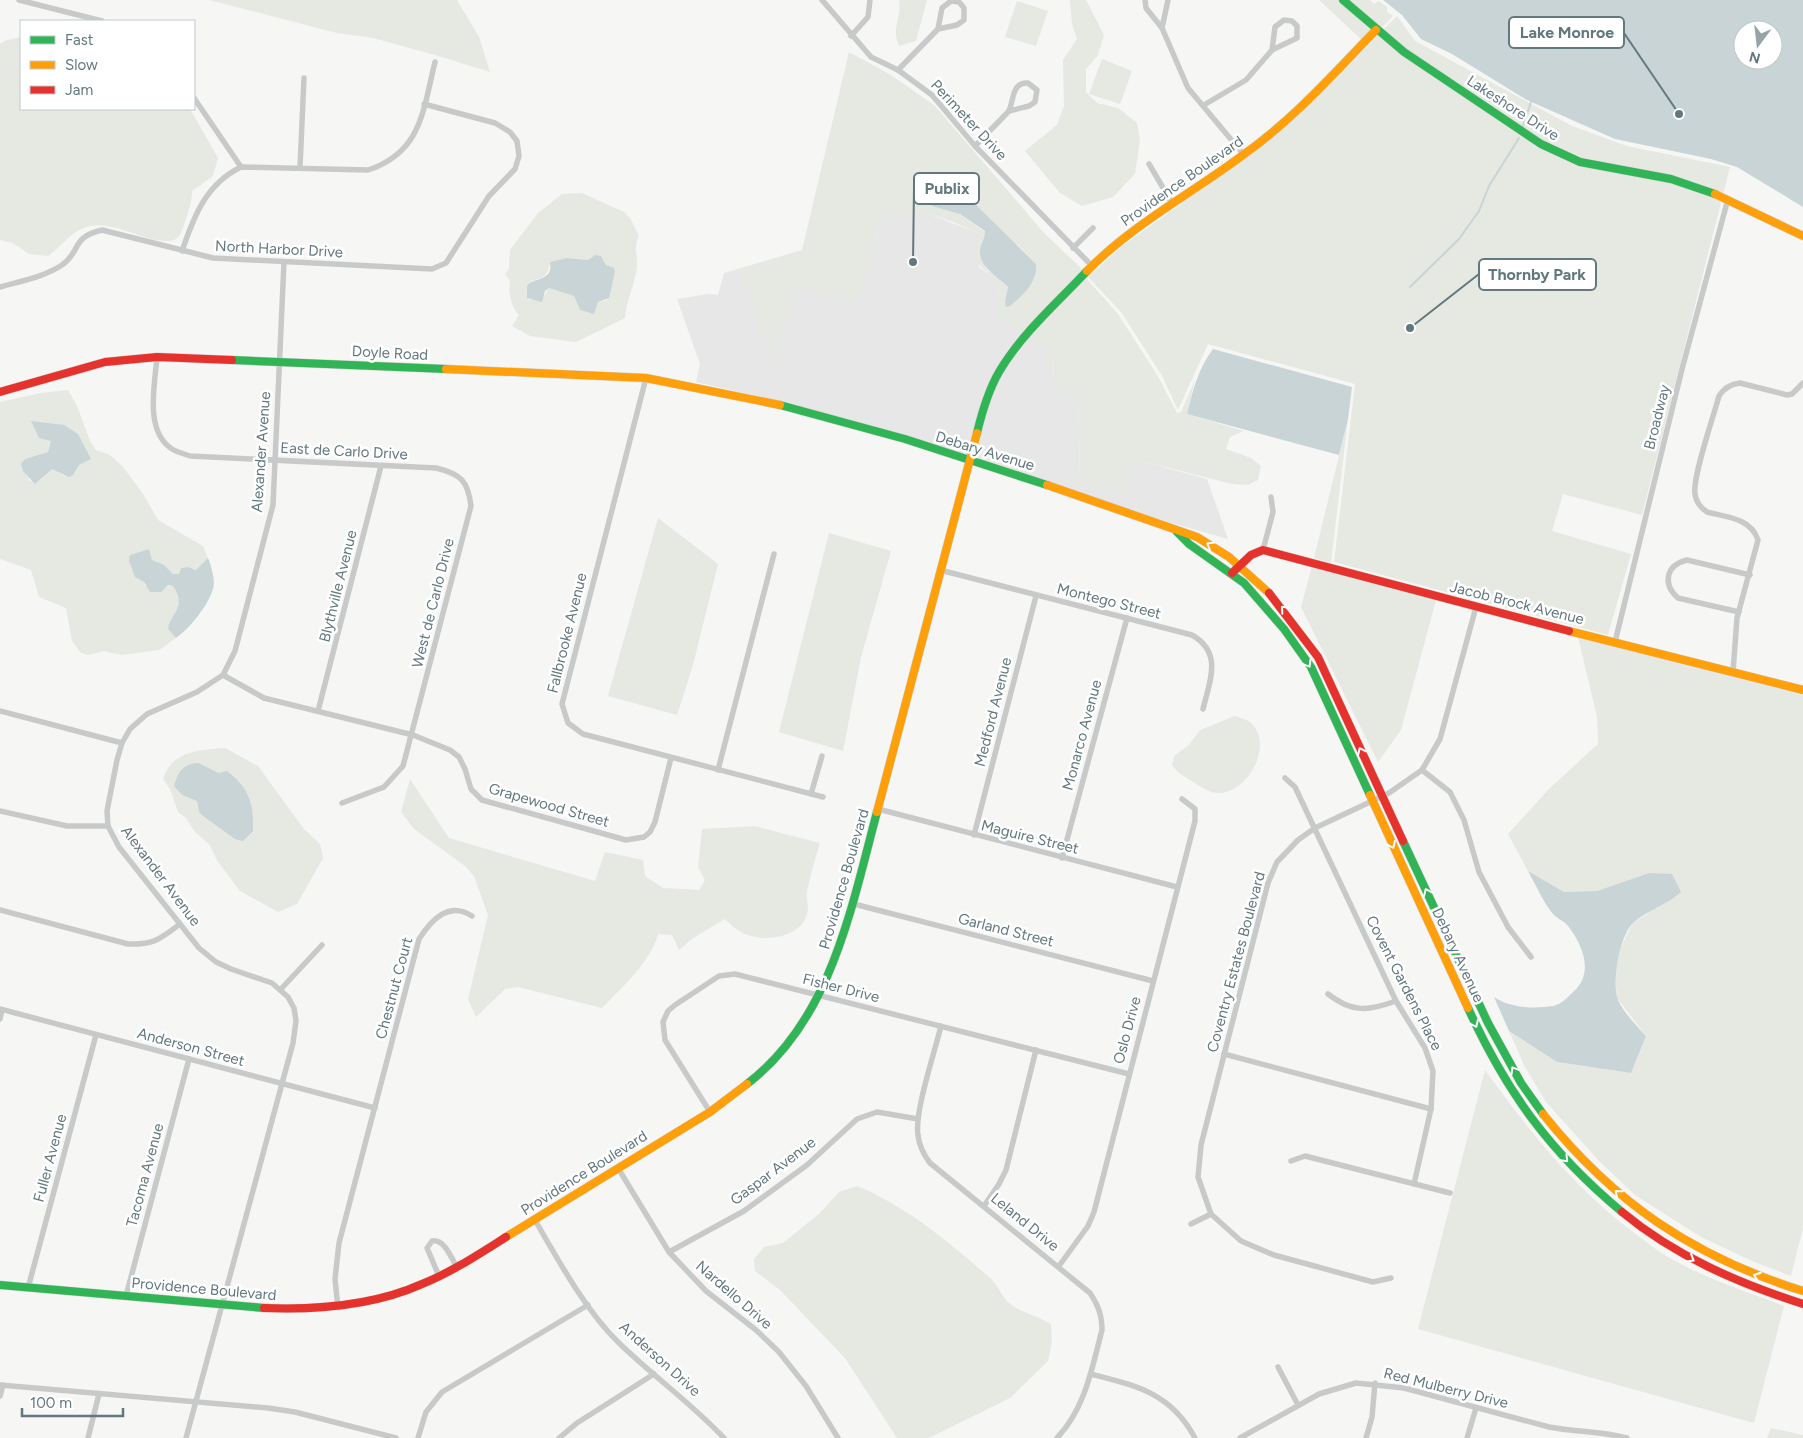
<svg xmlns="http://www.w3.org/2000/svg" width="1803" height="1438" viewBox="0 0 1803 1438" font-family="Figtree,sans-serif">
<rect width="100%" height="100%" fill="#f6f6f5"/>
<!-- built -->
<g fill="#e6e7e6">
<polygon points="899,211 921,211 978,233 979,267 995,279 1000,288 996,304 1024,333 982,400 967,455 779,401 696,382 700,364 677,299 708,294 718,295 724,273 741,268 773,362 794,286 872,248 882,216"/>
<polygon points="1030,336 1047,344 1052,357 1055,387 1078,398 1080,477 1137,460 1207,479 1228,539 1147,516 974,457 988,403 1001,375"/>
</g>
<!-- green -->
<g fill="#e6e8e2" fill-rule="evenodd">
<polygon points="209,0 457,0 479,37 490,72 442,57 373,38 337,33"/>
<path d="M899,0H927L916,41L899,46C891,27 902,18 899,0Z"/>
<polygon points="1070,0 1086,0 1104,35 1098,55 1086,69 1086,92 1097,103 1118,108 1137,123 1140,140 1135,174 1113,197 1082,206 1060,193 1025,151 1057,125 1064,106 1063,60 1077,39 1072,24"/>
<polygon points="1319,0 1338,0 1371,30 1362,40"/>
<polygon points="1349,0 1370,0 1374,4 1379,1 1387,7 1387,12 1393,16 1381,28"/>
<polygon points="1017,1 1048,11 1036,46 1005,37"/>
<polygon points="1397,16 1415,41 1572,126 1627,146 1730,167 1642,515 1563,494 1552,531 1631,554 1608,635 1334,562 1355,384 1208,344 1178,410 1162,376 1121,312 1088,277 1121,247 1245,158 1327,86"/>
<path d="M21,37V109H190L218,158L213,176L192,191C192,201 189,211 185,221C183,227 181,238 174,240C149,246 118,221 91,226C72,229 63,246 48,256L29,254L13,243L0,240V44L7,40Z"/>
<path d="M849,52L891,75L935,106L1045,234L1083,270L1024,333L998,319L996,304L1000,288C993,275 980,269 973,256L978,233C945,218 918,205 882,216L872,248L858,303L794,286L773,363L741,268L802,250ZM960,214L1018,245L1036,264L1034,279L1018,299L1005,301L1008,287L999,277L987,270L980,250L985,239V232Z"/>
<polygon points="1102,59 1132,71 1120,104 1089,94"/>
<path d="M582,193L624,212L630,218L639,236C633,246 638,257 637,267C635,285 626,300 625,318L576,342L530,336L512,326L519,315C511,307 508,292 510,281L505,274L509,269L510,250L538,213L562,194ZM591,257L604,260L605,265L614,268L615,272L607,300L598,302L594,314L580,310L574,296L549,288L544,296L530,300L527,298V286C536,273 546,286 550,262L567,258L588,260Z"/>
<path d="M1086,278L1118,314L1159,378L1177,413L1181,412L1195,380L1187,414L1244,431L1230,437L1226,449L1251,458L1261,466L1258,480L1248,485L1232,484L1137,460L1120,491L1080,477L1078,398L1055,387C1052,359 1057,350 1030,336Z"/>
<path d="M68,390L77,406L90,441L96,450L110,455L123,467L143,494L158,520L203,546L208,558L197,570L188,567L181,568L179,574H172L164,565L152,560L149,549L130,555L131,568L144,582L145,586H173C188,609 169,615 168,629L176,638L159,650L122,655L103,651L89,655L81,653L72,641L66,608L39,597L31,570L0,559V402L41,393ZM78,434L90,459L79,465L73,475H63L52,468L40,480L30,481L22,464L25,459L48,452L51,441L44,438Z"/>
<polygon points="1348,419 1331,563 1314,558"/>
<polygon points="658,518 718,564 693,665 677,715 608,696"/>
<polygon points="829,533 891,551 861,657 843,751 779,732"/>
<polygon points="1312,566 1436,600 1401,730 1378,762 1301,607"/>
<polygon points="1578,637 1803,694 1803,1228 1791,1276 1752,1261 1701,1237 1635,1195 1599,1161 1546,1102 1524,1065 1509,1031 1557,1062 1631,1073 1646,1036 1617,998 1615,974 1620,950 1632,924 1648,913 1649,873 1597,891 1564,892 1528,871 1508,834 1550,788 1598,744 1597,717"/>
<path d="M1235,716C1240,718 1249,720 1252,724C1273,746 1249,790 1221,793C1211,794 1201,787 1193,782C1184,776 1178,774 1172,765L1174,756L1189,745L1200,730Z"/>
<path d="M225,748L258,766L304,829L320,844L323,858L297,904L278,912L240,891L218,862L209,844L195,832L186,818L178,812L170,789L163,779C172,751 199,750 225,748ZM204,767C223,772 247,786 251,806L215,825L199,812L197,801L182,795L174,786L176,779Z"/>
<path d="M410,779L449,838L595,881L605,852L643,860L645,876L663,888L699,890L705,880L698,867L702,829L754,826L820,843C815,859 810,876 807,892C806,898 808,902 808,908C807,930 784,938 765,938C747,937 737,932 725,919L693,938L679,950L672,935L658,934C652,960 621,989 602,1008L518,987L505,989L476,1017L468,999L488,915L474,876L465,866L414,829L401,812Z"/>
<path d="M1485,1070C1530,1132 1574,1189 1637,1235C1647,1242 1657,1251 1668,1257C1704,1278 1745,1291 1784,1306L1754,1423L1418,1329Z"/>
<path d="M857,1186C906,1206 949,1242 989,1277C999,1285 1001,1298 1013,1306C1024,1313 1039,1317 1051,1324L1052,1342L1048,1361L1010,1398L929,1438H897L845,1358L780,1290L755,1271L754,1259L764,1247L783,1243L820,1213L839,1192Z"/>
<polygon points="1771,1428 1803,1435 1803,1438 1767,1438"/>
</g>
<!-- water -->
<g fill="#c8d4d5" fill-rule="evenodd">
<path d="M1383,0H1803V207L1737,167L1711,159L1615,139L1527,100L1452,54L1421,39L1402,15ZM1743,30H1773V60H1743Z"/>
<path d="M950,192L973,202L1036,264C1038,282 1023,295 1010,306L1006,307L1005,301L1008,287C998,276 979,268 980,250C981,244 985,239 985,231L960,214L932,206L937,196Z"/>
<path d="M595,255L601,256L606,265L614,268L615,272L609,298L598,302L594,314L580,310L574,296L549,288L545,291L542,302L527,298V286C532,278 547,281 550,270C551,267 550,264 550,262L567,258L588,260Z"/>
<path d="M1213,349L1352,387L1348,419L1339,455L1187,414C1193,390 1198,369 1213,349Z"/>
<polygon points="31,421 64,425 78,434 91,459 79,465 73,475 69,477 52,469 35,484 23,471 21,464 25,459 48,452 51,441 39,438"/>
<path d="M149,549L152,560L164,565L173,574H179L181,568L188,567L196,570L208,558C211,565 216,582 213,589C207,607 191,627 176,638L168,629C169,615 188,608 173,586L168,585L161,592H150L144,582L135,577L129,561L130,555Z"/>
<path d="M198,763L219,773L227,771C249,788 254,803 253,831L243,841L235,839L203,816L199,812L197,801L182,795L174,786C178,772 183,764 198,763Z"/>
<path d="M1528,871L1564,892L1597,891L1649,873L1672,874L1681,892C1667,905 1647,910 1633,923C1620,935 1611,983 1618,1000C1624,1013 1636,1025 1646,1036L1631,1073L1557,1062L1509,1031L1494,997C1510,1008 1534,1009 1553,1006C1562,1004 1568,997 1574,991C1594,973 1583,945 1568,926C1564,921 1558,919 1553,914C1543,902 1536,885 1528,871Z"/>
</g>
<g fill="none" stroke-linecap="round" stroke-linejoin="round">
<!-- stream -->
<g stroke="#c8d4d5" stroke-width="2">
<polyline points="1523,126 1531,102"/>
<polyline points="1410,287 1459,239 1479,211 1489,186 1519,138"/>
</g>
<defs>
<g id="fast">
<polyline points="1343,0 1404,52 1541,144 1580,162 1671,179 1715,194"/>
<polyline points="232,360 446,369"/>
<polyline points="780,405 905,439 1047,485"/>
<path d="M977,433C982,412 988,391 999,372C1022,333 1057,303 1087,271"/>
<polyline points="1177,532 1189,544 1244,583 1284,629 1311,667 1370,795"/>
<polyline points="1403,841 1488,1023 1521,1083 1543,1114"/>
<path d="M1468,1008C1507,1093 1550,1152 1622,1212"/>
<path d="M747,1084C831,1020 851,909 877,812"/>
<polyline points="0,1285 264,1308"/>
</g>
<g id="slow">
<polyline points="1715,194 1803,236"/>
<path d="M1087,271C1133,224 1191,194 1243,155C1293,120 1334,73 1376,30"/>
<polyline points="446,369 646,378 780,405"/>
<polyline points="1047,485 1197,537 1229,557 1269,593"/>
<polyline points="1569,631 1803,690"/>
<polyline points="1370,795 1468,1008"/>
<polyline points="877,812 977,433"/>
<path d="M1543,1114C1614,1203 1694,1257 1803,1291"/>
<polyline points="506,1237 710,1112 747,1084"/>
</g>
<g id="jam">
<polyline points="0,392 105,362 157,357 232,360"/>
<polyline points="1232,573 1251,555 1263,550 1569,631"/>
<polyline points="1269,593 1318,657 1403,841"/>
<path d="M1622,1212C1675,1256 1738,1283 1803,1304"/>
<path d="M264,1308C317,1310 373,1306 422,1284C452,1272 479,1254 506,1237"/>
</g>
</defs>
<!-- fast casing -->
<use href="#fast" stroke="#d2d3d3" stroke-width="9"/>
<!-- slow casing -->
<use href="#slow" stroke="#d2d3d3" stroke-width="9"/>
<!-- jam casing -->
<use href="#jam" stroke="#d2d3d3" stroke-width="9"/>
<!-- street -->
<g stroke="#c8caca" stroke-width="5.5">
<polyline points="19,0 102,21"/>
<polyline points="822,0 871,57 898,70 932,95 975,146 1092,266"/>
<polyline points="1145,0 1146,8 1162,28 1168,0"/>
<polygon points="951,1 959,2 964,8 964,20 957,25 938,29 942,8"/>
<polygon points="1284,20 1292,21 1297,26 1297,38 1272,50 1275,27"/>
<polyline points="1162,28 1188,88 1244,155"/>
<polyline points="851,36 868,17 870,0"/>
<polyline points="898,70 938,29"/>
<path d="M1028,83L1037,90L1035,102L1029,106L1009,111C1014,99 1012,82 1028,83Z"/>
<polyline points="194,98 241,167"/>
<polyline points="1204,105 1246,80 1272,50"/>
<polyline points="975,146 1009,111"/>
<polyline points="1149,164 1172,203"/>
<polyline points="300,167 304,78"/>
<polyline points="1073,248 1093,228"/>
<path d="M182,251C194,216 206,184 241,167L368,170C422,152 423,110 435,62"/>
<path d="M0,287C21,281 44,277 62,265C81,252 71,237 102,230L213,258L432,269L446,263L489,196L515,169L519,156L517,141L510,132L495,123L424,104"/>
<path d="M157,357C155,384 144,431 172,449C177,452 184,454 190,456L436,468C461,474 468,481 471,506L403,766L384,787L342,803"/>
<polyline points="646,378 562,704 568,723 583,734 823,797"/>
<polyline points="1263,550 1273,512 1271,497"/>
<path d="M940,570L1192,635C1223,653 1210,680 1203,709"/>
<path d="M1739,612L1678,598C1662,584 1666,565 1687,560L1750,575"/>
<polyline points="1615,642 1682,369 1728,199"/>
<path d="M1733,672L1737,618L1758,540C1751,518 1726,517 1707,512C1701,508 1696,502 1695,494C1692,478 1714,415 1719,396C1724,388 1730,384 1740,383L1787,395L1792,394L1803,383"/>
<polyline points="223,675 264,698 413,735 450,750 459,757 465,769 471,789 482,800 626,840 644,837 650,832 655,822 671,758"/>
<polyline points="0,711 122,743"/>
<polyline points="318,711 381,466"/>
<polyline points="718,770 774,554"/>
<polyline points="1422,770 1450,792 1464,820 1479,872 1508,927 1531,957"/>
<polyline points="1285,778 1295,787 1396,1001 1425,1048 1433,1071 1431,1109 1414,1184"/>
<polyline points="811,794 822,756"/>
<polyline points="878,809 1177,887"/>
<polyline points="0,811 67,826 108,826"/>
<polyline points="974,835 1036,596"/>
<polyline points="1062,858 1127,618"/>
<polyline points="854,904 1153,981"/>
<path d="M0,910L128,944C154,945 160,939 180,924"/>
<polyline points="281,989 322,945"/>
<path d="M1328,994C1352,1013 1368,1011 1396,1001"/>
<polyline points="0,1009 375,1108"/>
<polyline points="0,1019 2,1010"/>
<path d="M941,1026C935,1051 914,1113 918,1135C919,1146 924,1155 930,1163L1090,1293C1098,1305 1102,1315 1102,1330C1092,1368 1085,1409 1057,1438"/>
<polyline points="1224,1054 1431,1109"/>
<polyline points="710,1112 665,1040 663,1022 668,1011 675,1005 719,976 735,974 1129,1074"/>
<polyline points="1291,1161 1305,1156 1450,1193"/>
<polyline points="618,1168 669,1252 706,1291 756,1330 779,1352 806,1386 838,1438"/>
<polyline points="984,1206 999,1184 1006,1170 1036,1050"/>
<path d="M535,1220C558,1260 586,1311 619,1343C653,1376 691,1403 724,1438"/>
<polyline points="1191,1224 1211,1214"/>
<polyline points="669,1252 744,1211 807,1165 857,1119 877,1112 918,1119"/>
<polyline points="1059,1266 1088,1226 1094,1212 1195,821 1195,809 1182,799"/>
<path d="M439,1276L427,1248L432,1241C445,1239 451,1258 457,1267"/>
<polyline points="1391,1278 1373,1282 1274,1255 1241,1241 1211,1214 1198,1177 1201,1145 1268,883 1277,862 1298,840 1315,828 1389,793 1422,770 1440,739 1476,607"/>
<polyline points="28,1288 96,1035"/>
<polyline points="126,1296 189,1059"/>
<path d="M338,1308L335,1279L339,1243L419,939C432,919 449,901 472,916"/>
<polyline points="1278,1367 1298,1405"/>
<path d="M1091,1374C1137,1386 1171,1393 1195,1438"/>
<polyline points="0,1385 268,1408 295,1412 396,1438"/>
<polyline points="0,1396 3,1385"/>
<polyline points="88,1438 99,1394"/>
<polyline points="186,1438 293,1043 296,1021 294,1008 288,997 272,983 231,969 216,962 199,948 119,847 108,826 107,811 117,760 122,743 130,729 147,714 197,692 223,675 235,651 273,505 284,262"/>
<polyline points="418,1438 426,1412 442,1392 588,1305"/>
<polyline points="559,1438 577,1423 654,1374"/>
<path d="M1240,1438L1319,1394L1356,1383L1404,1388L1549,1427C1575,1432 1602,1431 1627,1438"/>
<polyline points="1366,1438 1372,1417 1375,1383"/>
<polyline points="1467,1438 1476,1408"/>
</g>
<!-- fast -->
<use href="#fast" stroke="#30b455" stroke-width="8"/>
<!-- slow -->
<use href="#slow" stroke="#ff9f0a" stroke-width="8"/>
<!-- jam -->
<use href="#jam" stroke="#e5322d" stroke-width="8"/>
</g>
<!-- one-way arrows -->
<defs><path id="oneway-chevron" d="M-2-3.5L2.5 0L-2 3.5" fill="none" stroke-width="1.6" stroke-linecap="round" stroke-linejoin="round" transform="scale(1.25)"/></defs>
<g stroke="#fff">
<use href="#oneway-chevron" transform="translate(1210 545) rotate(-149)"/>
<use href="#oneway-chevron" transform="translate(1284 609) rotate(-131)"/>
<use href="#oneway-chevron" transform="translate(1308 664) rotate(59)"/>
<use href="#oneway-chevron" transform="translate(1361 751) rotate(-115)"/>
<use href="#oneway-chevron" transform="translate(1392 845) rotate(65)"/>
<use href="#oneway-chevron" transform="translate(1427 892) rotate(-115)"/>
<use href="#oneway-chevron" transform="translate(1475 1024) rotate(64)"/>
<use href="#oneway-chevron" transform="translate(1514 1070) rotate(-121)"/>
<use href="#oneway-chevron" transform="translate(1565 1159) rotate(47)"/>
<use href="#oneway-chevron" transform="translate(1618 1193) rotate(-140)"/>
<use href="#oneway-chevron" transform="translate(1691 1259) rotate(31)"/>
<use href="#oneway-chevron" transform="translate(1757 1276) rotate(-160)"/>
</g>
<g text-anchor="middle" stroke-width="5" stroke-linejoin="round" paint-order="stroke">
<!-- street labels -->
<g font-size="15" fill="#62787f" stroke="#fff">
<text transform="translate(1513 108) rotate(33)" y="5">Lakeshore Drive</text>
<text transform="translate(969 120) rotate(47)" y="5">Perimeter Drive</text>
<text transform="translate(1182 181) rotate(-35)" y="5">Providence Boulevard</text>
<text transform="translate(279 249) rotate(3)" y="5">North Harbor Drive</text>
<text transform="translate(390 353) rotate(3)" y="5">Doyle Road</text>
<text transform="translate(1657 417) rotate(-76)" y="5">Broadway</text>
<text transform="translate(344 451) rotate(3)" y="5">East de Carlo Drive</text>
<text transform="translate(985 451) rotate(17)" y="5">Debary Avenue</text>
<text transform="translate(261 452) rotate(-86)" y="5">Alexander Avenue</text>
<text transform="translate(338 586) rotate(-76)" y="5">Blythville Avenue</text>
<text transform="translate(1109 601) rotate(14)" y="5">Montego Street</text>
<text transform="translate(433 603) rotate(-76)" y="5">West de Carlo Drive</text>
<text transform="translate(1517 603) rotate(14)" y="5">Jacob Brock Avenue</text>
<text transform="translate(567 633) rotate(-76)" y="5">Fallbrooke Avenue</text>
<text transform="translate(993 712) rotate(-76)" y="5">Medford Avenue</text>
<text transform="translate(1082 735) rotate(-75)" y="5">Monarco Avenue</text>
<text transform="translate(549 805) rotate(16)" y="5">Grapewood Street</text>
<text transform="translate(1030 837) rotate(14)" y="5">Maguire Street</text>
<text transform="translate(161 876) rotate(53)" y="5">Alexander Avenue</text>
<text transform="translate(844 879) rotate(-74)" y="5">Providence Boulevard</text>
<text transform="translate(1006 930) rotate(14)" y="5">Garland Street</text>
<text transform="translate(1458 955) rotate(65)" y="5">Debary Avenue</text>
<text transform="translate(1236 962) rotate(-75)" y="5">Coventry Estates Boulevard</text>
<text transform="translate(1404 983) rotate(63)" y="5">Covent Gardens Place</text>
<text transform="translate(394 988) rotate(-75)" y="5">Chestnut Court</text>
<text transform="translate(841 988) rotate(14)" y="5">Fisher Drive</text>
<text transform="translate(1127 1030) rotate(-75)" y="5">Oslo Drive</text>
<text transform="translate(191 1047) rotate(15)" y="5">Anderson Street</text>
<text transform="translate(50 1158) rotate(-75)" y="5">Fuller Avenue</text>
<text transform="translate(773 1171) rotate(-37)" y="5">Gaspar Avenue</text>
<text transform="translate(584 1173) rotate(-32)" y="5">Providence Boulevard</text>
<text transform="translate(145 1175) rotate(-75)" y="5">Tacoma Avenue</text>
<text transform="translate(1025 1222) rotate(39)" y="5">Leland Drive</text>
<text transform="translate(204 1289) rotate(5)" y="5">Providence Boulevard</text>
<text transform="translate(734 1295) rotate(41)" y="5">Nardello Drive</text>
<text transform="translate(660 1359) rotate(42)" y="5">Anderson Drive</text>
<text transform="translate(1446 1388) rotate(14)" y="5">Red Mulberry Drive</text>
</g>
</g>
<!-- callouts -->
<path fill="none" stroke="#62787f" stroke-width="2" d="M1679 114L1624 33M913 262L914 188M1410 328L1479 274"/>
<g fill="#62787f" stroke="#fff" stroke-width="2">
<circle cx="1679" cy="114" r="5"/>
<circle cx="913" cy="262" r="5"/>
<circle cx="1410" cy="328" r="5"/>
</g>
<g fill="#fff" stroke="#62787f" stroke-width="2">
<rect x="1509" y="17" width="115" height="31" rx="5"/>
<rect x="914" y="173" width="65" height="31" rx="5"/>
<rect x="1479" y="259" width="117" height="31" rx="5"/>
</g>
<g font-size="16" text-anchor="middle" font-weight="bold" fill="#62787f">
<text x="1567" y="38">Lake Monroe</text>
<text x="947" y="194">Publix</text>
<text x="1537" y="280">Thornby Park</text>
</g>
<!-- legend -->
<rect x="20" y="20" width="175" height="90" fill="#ffffff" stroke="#c0c9cc"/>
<rect x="30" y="36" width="25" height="8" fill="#30b455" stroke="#c0c9cc"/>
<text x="65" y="45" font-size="15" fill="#62787f">Fast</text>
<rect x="30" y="61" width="25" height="8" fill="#ff9f0a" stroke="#c0c9cc"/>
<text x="65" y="70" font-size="15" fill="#62787f">Slow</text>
<rect x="30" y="86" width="25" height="8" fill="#e5322d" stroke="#c0c9cc"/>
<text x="65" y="95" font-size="15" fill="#62787f">Jam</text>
<!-- north arrow -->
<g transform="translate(1758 45) rotate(195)"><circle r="24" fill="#ffffff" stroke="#c0c9cc"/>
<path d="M0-4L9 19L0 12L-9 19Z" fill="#96a4a8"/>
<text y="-8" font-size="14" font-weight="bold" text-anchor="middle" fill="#62787f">N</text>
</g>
<!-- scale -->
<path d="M22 1408v8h101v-8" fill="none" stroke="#62787f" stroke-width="2.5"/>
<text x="30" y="1408" font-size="15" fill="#62787f" stroke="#ffffff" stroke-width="4" paint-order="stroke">100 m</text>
</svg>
